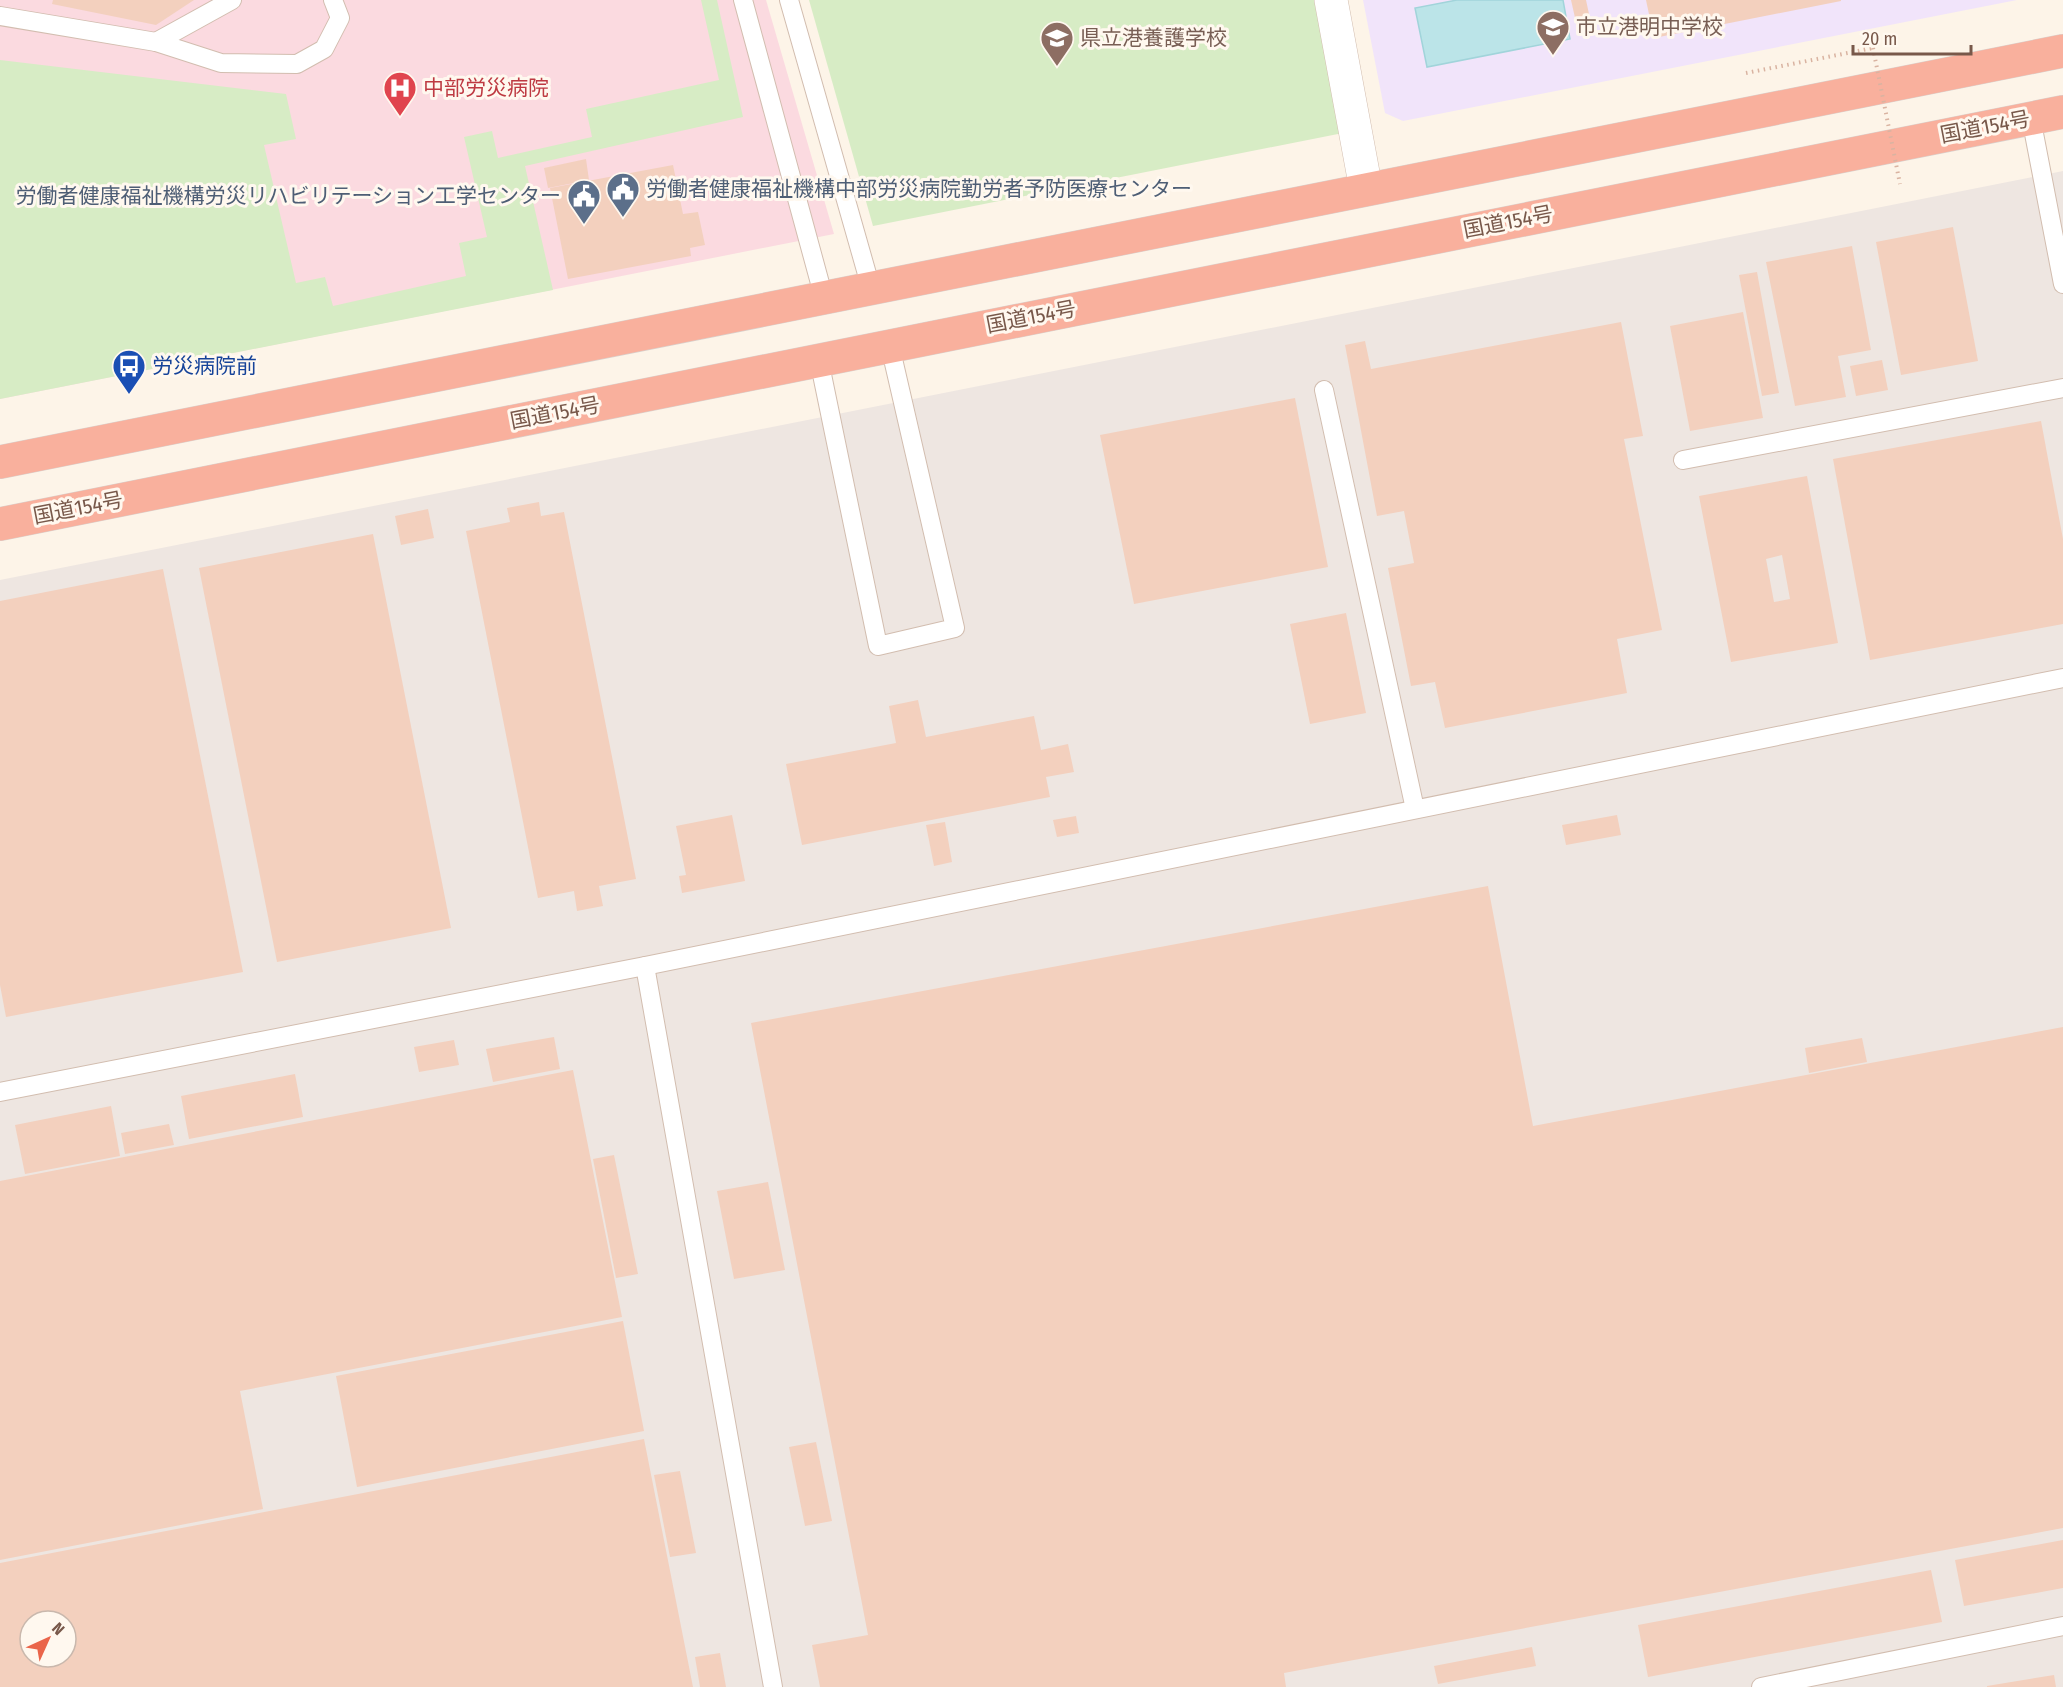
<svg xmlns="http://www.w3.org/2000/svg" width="2063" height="1687" viewBox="0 0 2063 1687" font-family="'Fira Sans Condensed','Noto Sans JP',sans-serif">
<rect width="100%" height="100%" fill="#fdf4e8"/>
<!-- industrial -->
<path fill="#eee6e1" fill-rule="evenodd" d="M2063,171V1687H0V580ZM30,1621H66V1657H30Z"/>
<!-- education -->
<polygon fill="#f1e4fa" points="1363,0 2017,0 1403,121 1385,113"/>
<!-- medical -->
<polygon fill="#fbdae0" points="0,0 766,0 834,234 0,399"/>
<!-- green -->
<g fill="#d7ecc5">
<polygon points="701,0 717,0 743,117 525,166 553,290 0,399 0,60 286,94 296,139 264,145 296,283 325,277 333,306 466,276 459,243 487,237 464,137 492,131 498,158 592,137 586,109 719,80"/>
<polygon points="809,0 1316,0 1343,133 873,226"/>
</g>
<!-- water -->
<polygon fill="#bbe4e8" stroke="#a1d4da" stroke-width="1.5" points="1457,0 1563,0 1570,39 1427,67 1415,8"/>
<!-- building -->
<g fill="#f3d0be" fill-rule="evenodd">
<polygon points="53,0 194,0 156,25 52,4"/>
<polygon points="1571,0 1586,0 1592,28 1578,31"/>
<polygon points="1646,0 1841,0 1841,1 1654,38"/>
<polygon points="586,159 589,180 548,188 544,168"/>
<polygon points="673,165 683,214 698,212 705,245 690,248 691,256 568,279 550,188"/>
<polygon points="1953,227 1978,361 1901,375 1876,242"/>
<polygon points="1852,246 1871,350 1838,356 1846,397 1795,406 1766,262"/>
<polygon points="1757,272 1779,393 1762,396 1739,275"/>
<polygon points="1743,312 1763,418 1690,431 1670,326"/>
<polygon points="1621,322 1643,436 1624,439 1662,630 1617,639 1627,693 1445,728 1435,682 1411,686 1388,568 1414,563 1404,511 1377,516 1345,345 1365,341 1371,369"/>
<polygon points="1882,360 1888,390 1856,396 1850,366"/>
<polygon points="1295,398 1328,567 1134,604 1100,435"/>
<polygon points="2041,421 2063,539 2063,624 1870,660 1833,459"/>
<path d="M1807,476L1838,643L1731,662L1699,496ZM1782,555L1790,599L1774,602L1766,559Z"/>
<polygon points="539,502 541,516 564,512 636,879 599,886 603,906 577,911 574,891 538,898 466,531 510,522 507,508"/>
<polygon points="428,509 434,538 401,545 395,516"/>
<polygon points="373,534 451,928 277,962 199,568"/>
<polygon points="163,569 243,972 6,1017 0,985 0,601"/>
<polygon points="1346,613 1366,713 1310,724 1290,624"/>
<polygon points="918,700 926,737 1034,716 1041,750 1068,744 1074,772 1046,777 1050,797 802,845 786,764 896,743 889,706"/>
<polygon points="732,815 745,881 682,893 679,876 686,875 676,826"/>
<polygon points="1617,815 1621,835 1566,845 1562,825"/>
<polygon points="1076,816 1079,833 1057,837 1053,820"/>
<polygon points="945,822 952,862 934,866 926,825"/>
<polygon points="1488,886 1533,1126 2063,1027 2063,1528 1284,1673 1286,1687 820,1687 812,1645 868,1635 751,1023"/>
<polygon points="554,1037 560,1069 493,1082 486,1049"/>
<polygon points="1862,1038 1867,1062 1809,1073 1805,1048"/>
<polygon points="454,1040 459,1065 419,1072 414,1047"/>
<polygon points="573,1070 622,1317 240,1391 263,1509 0,1560 0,1181"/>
<polygon points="295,1074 303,1117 189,1139 181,1096"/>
<polygon points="111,1106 120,1156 25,1174 15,1125"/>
<polygon points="169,1124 174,1145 125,1154 121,1133"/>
<polygon points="614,1155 638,1274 616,1278 593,1159"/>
<polygon points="768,1182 785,1270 734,1279 717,1191"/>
<polygon points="623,1321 644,1431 357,1487 336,1376"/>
<path d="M644,1439L693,1687H0V1563ZM30,1621H66V1657H30Z"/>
<polygon points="816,1442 832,1521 805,1526 789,1447"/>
<polygon points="680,1471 696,1553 670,1557 654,1475"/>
<polygon points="2063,1540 2063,1588 1964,1606 1955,1560"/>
<polygon points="1931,1570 1942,1622 1648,1677 1638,1625"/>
<polygon points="1532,1647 1536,1666 1438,1684 1434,1666"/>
<polygon points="720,1653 726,1687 700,1687 695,1657"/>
<polygon points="2054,1675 2056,1687 1987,1687 1987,1686"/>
</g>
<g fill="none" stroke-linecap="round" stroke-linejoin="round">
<defs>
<g id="lane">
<polyline points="743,0 824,298"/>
<polyline points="789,0 871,288"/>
<polyline points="0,16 156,42 221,63 297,64 324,49 340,18 333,0"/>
<polyline points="156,42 232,0"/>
<polyline points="2031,118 2063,284"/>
<polyline points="819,360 878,646 955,628 890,346"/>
<polyline points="1324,390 1415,809"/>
<polyline points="1683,460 2063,388"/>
<polyline points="645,966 773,1687"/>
<polyline points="0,1092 645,966 2063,678"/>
<polyline points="1761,1687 2063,1626"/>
</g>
<polyline id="street" points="1331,0 1366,189"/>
<g id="highway">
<polyline points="0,462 2063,51"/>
<polyline points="0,524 2063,112"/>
</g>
</defs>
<!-- lane casing -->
<use href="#lane" stroke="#d2bdaf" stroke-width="20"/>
<!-- street casing -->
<use href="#street" stroke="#d2bdaf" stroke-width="34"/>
<!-- highway casing -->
<use href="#highway" stroke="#d9d0cc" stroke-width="34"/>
<!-- path -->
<polyline stroke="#d9b3a1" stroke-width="4" stroke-dasharray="1.5 4.5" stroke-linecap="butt" points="1746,73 1873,48"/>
<!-- lane -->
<use href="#lane" stroke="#fff" stroke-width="18"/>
<!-- street -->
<use href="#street" stroke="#fff" stroke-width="33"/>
<!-- highway -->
<use href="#highway" stroke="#f9b09d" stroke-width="33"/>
<!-- path-bridge -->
<polyline stroke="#d9b3a1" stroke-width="4" stroke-dasharray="1.5 4.5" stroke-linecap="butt" points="1873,48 1900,184"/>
</g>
<!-- icons -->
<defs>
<symbol id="school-pin" viewBox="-11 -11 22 30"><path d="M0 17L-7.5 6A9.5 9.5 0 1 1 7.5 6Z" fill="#8d6e63" stroke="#fff8ef"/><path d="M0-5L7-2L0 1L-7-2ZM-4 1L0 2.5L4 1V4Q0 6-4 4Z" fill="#fff"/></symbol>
<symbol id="hospital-pin" viewBox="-11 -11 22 30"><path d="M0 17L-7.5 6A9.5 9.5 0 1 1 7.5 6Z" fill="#e0444e" stroke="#fff8ef"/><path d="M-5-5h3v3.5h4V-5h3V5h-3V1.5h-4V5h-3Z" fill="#fff"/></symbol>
<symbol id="civic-pin" viewBox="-11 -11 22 30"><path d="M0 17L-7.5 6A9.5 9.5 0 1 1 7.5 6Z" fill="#5c6f8a" stroke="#fff8ef"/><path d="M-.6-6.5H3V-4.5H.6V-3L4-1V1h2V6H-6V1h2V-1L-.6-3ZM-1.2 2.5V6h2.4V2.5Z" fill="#fff"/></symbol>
<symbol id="bus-pin" viewBox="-11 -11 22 30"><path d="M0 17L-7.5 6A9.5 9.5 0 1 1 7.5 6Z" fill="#1a4fb4" stroke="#fff8ef"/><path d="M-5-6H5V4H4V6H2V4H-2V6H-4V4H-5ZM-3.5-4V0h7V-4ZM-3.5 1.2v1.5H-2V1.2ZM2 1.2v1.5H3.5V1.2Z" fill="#fff"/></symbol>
</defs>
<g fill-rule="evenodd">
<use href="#school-pin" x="1534" y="8" width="38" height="52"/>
<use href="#school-pin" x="1038" y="19" width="38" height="52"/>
<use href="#hospital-pin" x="381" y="69" width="38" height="52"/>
<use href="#civic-pin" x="604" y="170" width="38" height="52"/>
<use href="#civic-pin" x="565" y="177" width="38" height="52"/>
<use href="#bus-pin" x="110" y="347" width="38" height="52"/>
</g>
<g text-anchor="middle" stroke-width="6" stroke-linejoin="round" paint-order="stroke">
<!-- education labels -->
<g font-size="21" fill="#785e54" stroke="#fff8ef" text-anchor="start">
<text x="1576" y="34">市立港明中学校</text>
<text x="1080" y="45">県立港養護学校</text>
</g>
<!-- health labels -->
<g font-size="21" fill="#be3a42" stroke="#fff8ef" text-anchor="start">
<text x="423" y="95">中部労災病院</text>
</g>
<!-- street labels -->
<g font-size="21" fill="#78584a" stroke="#fff8ef">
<text transform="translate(1985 127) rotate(-11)" y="7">国道154号</text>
<text transform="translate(1508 222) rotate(-11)" y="7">国道154号</text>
<text transform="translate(1031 317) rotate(-11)" y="7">国道154号</text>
<text transform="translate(555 413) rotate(-11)" y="7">国道154号</text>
<text transform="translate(78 508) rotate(-11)" y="7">国道154号</text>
</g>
<!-- service labels -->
<g font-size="21" fill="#4e5e75" stroke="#fff8ef" text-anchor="start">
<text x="646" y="196">労働者健康福祉機構中部労災病院勤労者予防医療センター</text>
<text x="561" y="203" text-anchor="end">労働者健康福祉機構労災リハビリテーション工学センター</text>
</g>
<!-- transit labels -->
<g font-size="21" fill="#164399" stroke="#fff8ef" text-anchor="start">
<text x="152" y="373">労災病院前</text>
</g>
</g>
<!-- north arrow -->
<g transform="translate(48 1639) rotate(45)"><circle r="28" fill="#fff8ef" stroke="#c9b8ad" stroke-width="1.5"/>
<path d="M0-4.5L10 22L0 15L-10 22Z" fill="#ea654a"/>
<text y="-9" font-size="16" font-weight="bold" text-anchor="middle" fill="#78584a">N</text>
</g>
<!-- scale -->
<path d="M1853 45v9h118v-9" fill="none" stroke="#78584a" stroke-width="3"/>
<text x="1862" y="45" font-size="18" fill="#78584a" stroke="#fff8ef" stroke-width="4.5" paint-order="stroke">20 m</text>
</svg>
